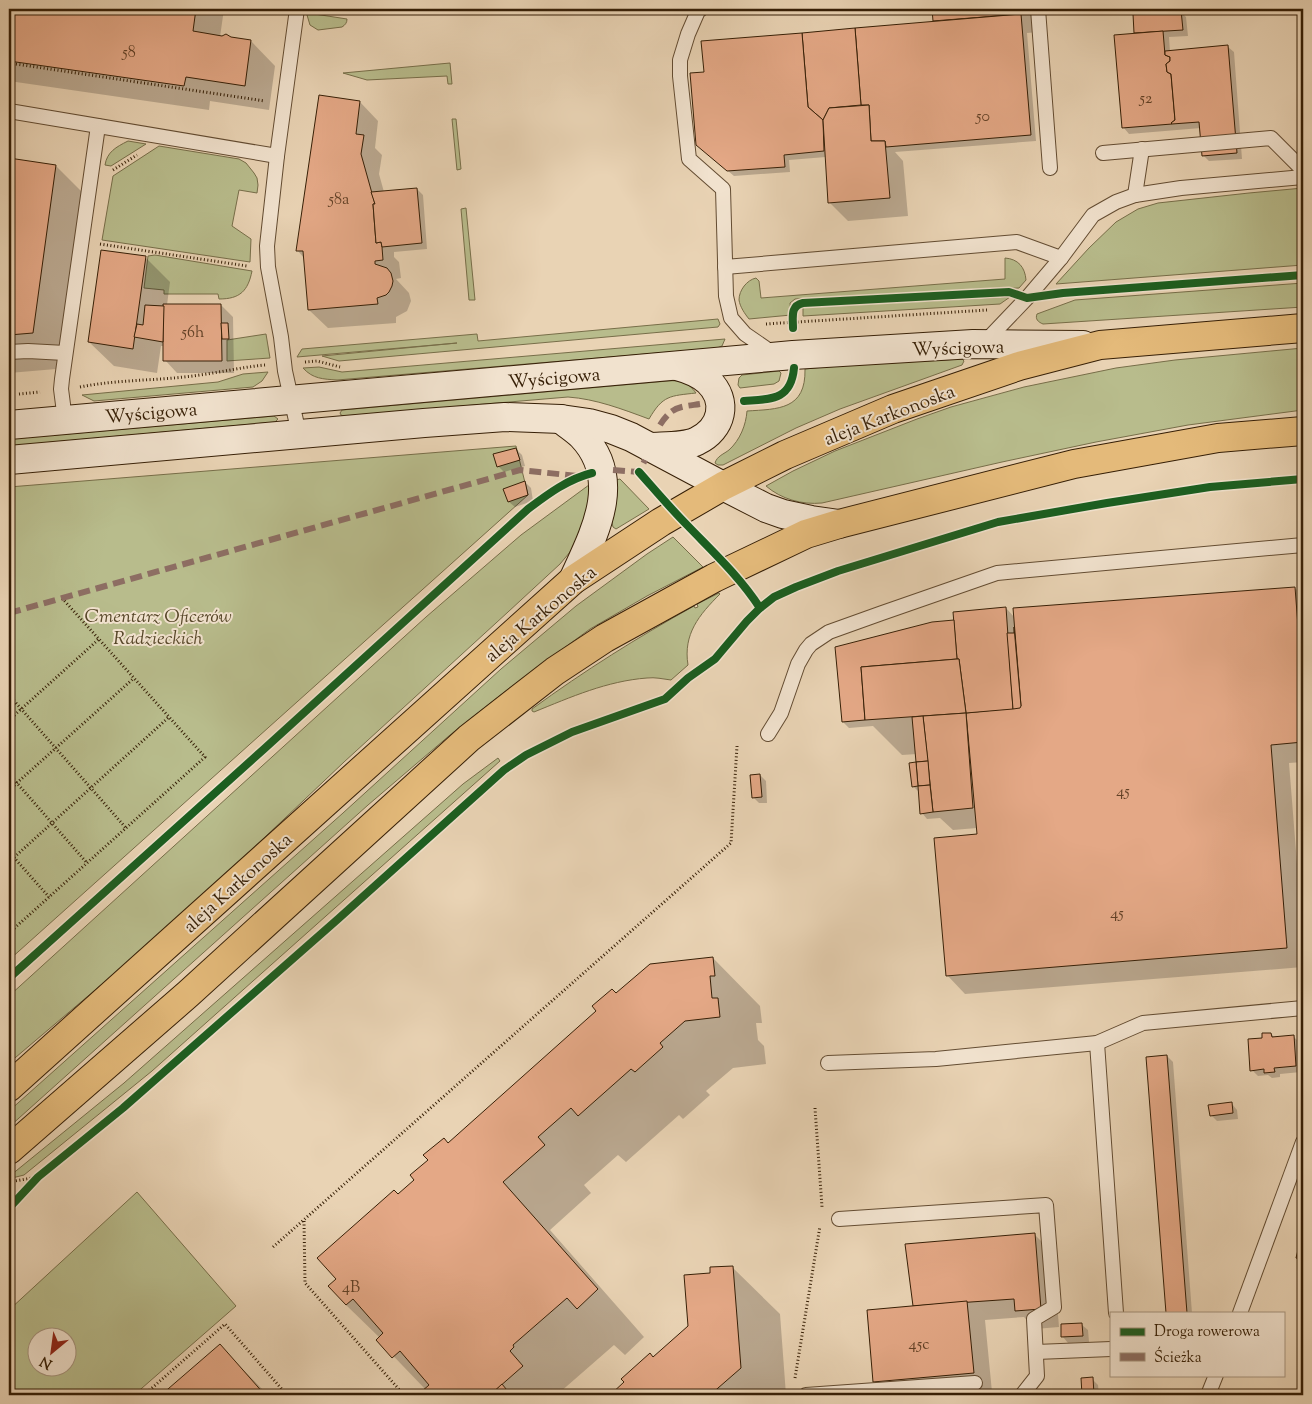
<svg xmlns="http://www.w3.org/2000/svg" width="1312" height="1404" viewBox="0 0 1312 1404" font-family="'Sorts Mill Goudy',serif">
<rect width="100%" height="100%" fill="#e9d3b4"/>
<filter id="stains"><feTurbulence type="fractalNoise" baseFrequency=".004" numOctaves="4"/><feColorMatrix values="0 0 0 0 .2 0 0 0 0 .09 0 0 0 0 .02 0 0 0 .5 -.17"/></filter>
<radialGradient id="worn" r=".72"><stop offset=".6" stop-color="#630" stop-opacity="0"/><stop offset="1" stop-color="#630" stop-opacity=".3"/></radialGradient>
<!-- green -->
<g fill="#b8bc8c" stroke="#776e49" fill-rule="evenodd">
<path d="M308,13L347,19C347,23 345,25 342,27L318,30L310,25L307,15Z"/>
<polygon points="450,63 452,84 448,84 447,76 367,80 343,73"/>
<polygon points="452,119 456,119 461,169 457,170"/>
<path d="M128,141L146,144L111,166L105,165C107,152 116,147 128,141Z"/>
<polygon points="159,146 239,159 246,163 254,173 257,178 258,185 257,193 239,190 232,226 251,239 250,262 102,240 113,176"/>
<polygon points="1303,188 1303,265 1056,284 1089,248 1116,222 1138,209 1158,203 1249,193"/>
<polygon points="466,208 475,300 469,300 461,209"/>
<path d="M155,255L252,271C248,291 240,299 219,299L218,294H164V290L144,288L148,256Z"/>
<path d="M1005,258C1018,259 1025,267 1026,280L1019,288L795,299L790,303L791,315L749,319C745,314 740,307 739,300C739,290 747,280 756,278L759,281L761,298L1005,279Z"/>
<path d="M1303,283V307L1043,324C1038,322 1035,319 1037,314L1075,300Z"/>
<polygon points="1010,297 1000,304 803,316 803,307"/>
<polygon points="718,319 720,324 718,327 339,361 322,356 457,343 297,357 302,349 477,334 478,341"/>
<polygon points="266,334 270,358 227,361 227,340"/>
<path d="M725,339L722,346L717,348L337,380C323,379 313,379 303,368L319,367L342,372Z"/>
<path d="M1303,348V410L1188,425L1096,442L1002,462L822,503C802,505 781,499 766,486L793,471L835,451L917,419L951,407L1024,387L1116,368L1175,360Z"/>
<path d="M962,359L964,361L962,365L840,409L796,428L723,465H718L715,463C717,456 724,454 729,450C740,440 746,425 747,411C778,409 806,410 805,369L833,366Z"/>
<polygon points="779,371 781,373 779,381 774,384 740,388 738,385 739,378 742,375"/>
<polygon points="268,372 262,381 253,387 94,401 82,395 218,382 243,374"/>
<path d="M668,381C681,380 688,382 696,393C670,396 663,395 649,419C622,409 596,399 568,397L344,416L341,415L340,413L342,410Z"/>
<polygon points="274,416 278,419 275,422 9,446 9,439"/>
<polygon points="516,446 528,495 9,960 9,487"/>
<polygon points="620,479 649,509 616,529 613,527 612,523 616,501 616,480"/>
<polygon points="593,482 586,527 570,552 560,564 508,612 344,762 243,858 134,957 9,1063 9,996 426,617 521,535"/>
<polygon points="673,537 703,567 647,596 590,629 507,690 450,735 368,805 9,1127 9,1111 343,813 501,669 576,606 647,554"/>
<path d="M719,593L720,594C699,615 683,634 688,665L671,680C663,679 655,677 647,678C607,681 571,697 534,712L532,711V709C584,671 638,637 694,606L695,608L698,607L697,604Z"/>
<polygon points="498,758 500,761 152,1071 24,1175 12,1178 11,1175 124,1083 463,784"/>
<path d="M137,1192L236,1306L134,1395H9V1310ZM38,1336H68V1366H38Z"/>
</g>
<!-- shadow -->
<g fill="#0003" fill-rule="evenodd">
<polygon points="9,9 86,9 116,13 116,9 224,9 220,37 251,41 275,66 269,110 210,101 209,110 9,81"/>
<path d="M933,9H1037L1039,32L1027,33L1036,141L895,152L903,161L908,216L848,221L829,202L826,157L789,160L790,172L734,176L704,151L705,73L936,22L934,20ZM858,104H862L865,110V111Z"/>
<polygon points="1180,11 1186,17 1188,36 1169,37 1170,52 1228,47 1234,52 1242,159 1209,161 1203,155 1201,128 1129,134 1124,128 1135,34 1134,15"/>
<polygon points="360,102 378,121 375,148 382,155 379,174 384,192 417,189 423,195 427,249 394,252 394,257 399,262 401,278 396,279 409,293 411,301 407,311 396,317 396,323 328,328 309,310 304,258 298,251"/>
<polygon points="9,160 56,166 91,201 68,368 9,373"/>
<polygon points="145,257 170,282 167,305 221,305 233,317 234,373 177,373 165,360 165,346 161,346 157,373 114,366 89,342"/>
<polygon points="516,449 522,455 525,466 504,472 498,466"/>
<polygon points="525,482 531,488 533,501 515,507 509,502"/>
<polygon points="1295,588 1303,596 1303,762 1289,763 1303,939 1303,967 965,994 947,975 978,836 977,828 953,830 940,818 927,819 922,813 920,793 913,786 919,763 917,754 902,755 873,726 849,728 843,722 955,621 1006,608 1015,618"/>
<polygon points="760,775 766,781 767,803 759,803 753,797"/>
<polygon points="713,958 760,1006 762,1023 756,1023 758,1040 764,1046 766,1064 733,1068 706,1091 710,1095 683,1119 679,1115 626,1162 618,1155 584,1185 591,1193 550,1230 644,1337 625,1355 614,1345 559,1393 560,1395 426,1395 423,1392 426,1390 378,1340 380,1338 346,1305 338,1279 398,1196 416,1180 448,1144 617,995"/>
<polygon points="1271,1034 1275,1038 1293,1036 1299,1042 1301,1072 1280,1074 1280,1077 1272,1078 1268,1075 1258,1076 1252,1070 1263,1039"/>
<polygon points="1167,1056 1173,1062 1192,1313 1167,1313"/>
<polygon points="1232,1104 1237,1110 1238,1119 1217,1121 1211,1115"/>
<polygon points="1034,1234 1053,1253 1059,1327 1035,1329 1024,1317 985,1320 992,1392 947,1395 889,1395 875,1381 915,1307"/>
<polygon points="1303,1235 1303,1264 1297,1258"/>
<polygon points="732,1267 780,1314 786,1395 612,1395 689,1327 712,1275"/>
<polygon points="1082,1325 1088,1330 1089,1342 1068,1343 1063,1337"/>
<polygon points="220,1346 268,1395 164,1395"/>
<polygon points="1092,1379 1098,1385 1099,1395 1083,1395 1082,1380"/>
</g>
<!-- building -->
<g fill="#e4a886" stroke="#361f06">
<polygon points="9,9 96,9 115,11 115,9 196,9 193,31 222,36 226,34 231,37 251,40 245,86 186,77 184,86 9,61"/>
<polygon points="932,9 1020,9 1021,14 933,21"/>
<polygon points="1181,10 1183,30 1134,33 1133,14"/>
<polygon points="1021,14 1031,135 886,147 885,141 871,141 869,105 861,105 855,28"/>
<polygon points="855,28 861,105 829,108 823,120 808,107 802,33"/>
<polygon points="1163,31 1165,55 1170,57 1170,61 1166,64 1167,72 1171,74 1175,120 1171,123 1172,124 1122,128 1114,35"/>
<polygon points="802,33 808,107 823,120 824,151 784,155 785,167 727,171 696,145 690,73 704,72 701,41"/>
<polygon points="1228,45 1237,153 1202,156 1199,122 1172,124 1171,123 1175,120 1171,74 1167,72 1166,64 1170,61 1170,57 1165,55 1165,51"/>
<polygon points="319,95 360,101 356,134 364,135 361,154 375,204 373,204 376,243 381,242 382,247 383,260 375,261 375,264 387,268 391,273 393,281 392,286 389,292 386,295 377,298 378,304 308,310 303,251 296,251"/>
<polygon points="869,105 871,141 885,141 890,198 828,203 823,120 829,108"/>
<polygon points="9,158 56,165 33,333 9,335"/>
<polygon points="417,188 422,243 382,247 381,242 376,243 373,204 375,204 371,192"/>
<polygon points="101,250 146,256 133,349 88,342"/>
<polygon points="163,304 221,304 222,361 163,361"/>
<polygon points="145,305 164,306 163,342 134,337 137,324 143,325"/>
<polygon points="221,323 228,323 229,339 222,339"/>
<polygon points="516,448 520,460 497,467 493,454"/>
<polygon points="525,481 528,495 508,502 503,489"/>
<polygon points="1295,587 1303,692 1303,742 1271,745 1287,948 946,976 934,838 977,834 966,713 1013,708 1013,707 1021,706 1013,608"/>
<polygon points="1006,607 1013,709 966,713 959,659 957,659 953,612"/>
<polygon points="954,620 957,659 861,667 865,720 842,722 835,647 932,622"/>
<polygon points="1014,627 1021,706 1020,708 1013,709 1007,633 1014,633"/>
<polygon points="957,659 959,659 966,713 865,720 861,667"/>
<polygon points="966,713 973,808 933,812 923,716"/>
<polygon points="923,716 928,761 916,762 912,717"/>
<polygon points="928,761 930,785 918,786 916,762"/>
<polygon points="916,762 918,786 912,787 909,763"/>
<polygon points="760,774 762,797 752,798 750,775"/>
<polygon points="930,785 933,812 920,814 918,786"/>
<polygon points="713,957 715,976 710,976 712,998 718,998 720,1017 685,1021 660,1043 663,1047 635,1072 631,1069 578,1116 571,1108 538,1137 545,1145 503,1182 598,1289 577,1309 567,1298 513,1345 514,1347 510,1351 523,1366 490,1395 425,1395 421,1392 429,1385 400,1351 392,1358 376,1340 383,1333 353,1299 346,1305 328,1286 336,1279 317,1258 394,1190 398,1194 414,1180 410,1175 428,1160 423,1155 444,1138 448,1143 596,1011 592,1006 612,989 616,993 650,964"/>
<polygon points="1262,1033 1271,1033 1272,1037 1294,1035 1296,1066 1274,1068 1275,1072 1264,1073 1264,1069 1250,1071 1248,1039 1262,1038"/>
<polygon points="1167,1055 1178,1196 1187,1313 1166,1313 1146,1057"/>
<polygon points="1232,1102 1233,1113 1210,1116 1208,1105"/>
<polygon points="1303,1230 1303,1260 1296,1258"/>
<polygon points="1035,1233 1041,1309 1015,1311 1014,1299 913,1306 905,1244"/>
<polygon points="733,1266 741,1368 710,1395 610,1395 624,1382 621,1379 650,1353 653,1357 688,1326 684,1275 710,1273 710,1267"/>
<polygon points="967,1301 974,1373 873,1382 867,1310"/>
<polygon points="1082,1323 1083,1336 1061,1337 1061,1324"/>
<polygon points="220,1344 265,1395 161,1395"/>
<polygon points="1093,1377 1094,1395 1082,1395 1081,1378"/>
<polygon points="502,1384 511,1395 490,1395"/>
</g>
<g fill="none" stroke-linecap="round" stroke-linejoin="round">
<defs>
<g id="service">
<polyline points="297,9 277,156 267,246 268,267 281,337 285,371 299,434"/>
<polyline points="701,9 698,11 688,34 680,60 680,76 689,159 723,189 726,296 731,318 745,334 774,354"/>
<polyline points="1038,9 1050,168"/>
<polyline points="9,111 277,156"/>
<polyline points="1103,153 1271,138 1303,170"/>
<polyline points="1135,195 1142,149"/>
<polyline points="725,267 1017,242 1061,258"/>
<polyline points="984,343 1027,298 1061,258 1093,215 1116,202 1135,195 1181,188 1303,177"/>
<polyline points="9,352 28,351 65,353"/>
<polyline points="65,420 61,389 62,379 98,126"/>
<polyline points="768,734 781,713 798,664 806,650 811,644 829,632 882,613 997,573 1303,545"/>
<polyline points="1097,1043 1116,1313"/>
<polyline points="828,1063 936,1059 1097,1043 1143,1023 1303,1008"/>
<polyline points="839,1219 1046,1205 1054,1307 1034,1319 1037,1376 1022,1395"/>
<polyline points="1240,1313 1303,1142"/>
<polyline points="1036,1352 1111,1349"/>
<polyline points="806,1395 975,1383"/>
<polyline points="1208,1395 1216,1375"/>
</g>
<g id="secondary">
<path d="M561,419C568,425 576,430 582,436C624,480 594,534 573,580"/>
<polyline points="9,425 793,355 973,344 1083,345"/>
<path d="M650,447C663,446 686,447 697,441C722,429 729,401 708,381C699,373 688,369 677,366"/>
<polyline points="9,460 424,423 505,417 561,419 589,423 611,429 631,437 723,486 766,508 783,514 811,520 839,524"/>
</g>
<g id="primary">
<polyline points="9,1087 573,580 661,522 723,486 785,455 893,409 1019,366 1100,345 1303,328"/>
<polyline points="9,1150 188,994 469,738 555,671 605,638 714,578 806,534 839,524 1074,464 1218,438 1303,431"/>
</g>
</defs>
<!-- service casing -->
<use href="#service" stroke="#634c32" stroke-width="16"/>
<!-- secondary casing -->
<use href="#secondary" stroke="#361f06" stroke-width="30"/>
<!-- primary casing -->
<use href="#primary" stroke="#361f06" stroke-width="30"/>
<!-- path -->
<g stroke="#361f06" stroke-width="3" stroke-dasharray="1 2.5" stroke-linecap="butt">
<polyline points="9,63 265,101"/>
<polyline points="113,170 137,155"/>
<polyline points="100,244 247,266"/>
<polyline points="766,324 987,310"/>
<polyline points="305,362 317,361 340,367"/>
<path d="M80,387C120,379 160,381 200,375C222,372 243,367 265,365"/>
<polyline points="19,394 40,392"/>
<polyline points="9,695 126,828"/>
<polyline points="9,720 99,639"/>
<polyline points="9,774 87,863"/>
<polyline points="9,790 134,678"/>
<polyline points="9,852 49,897"/>
<polyline points="9,862 169,717"/>
<polyline points="9,933 205,757 61,597"/>
<polyline points="815,1108 822,1207"/>
<polyline points="9,1182 38,1177"/>
<polyline points="304,1221 305,1283 404,1395"/>
<polyline points="273,1247 731,843 737,746"/>
<polyline points="795,1378 820,1226"/>
<polyline points="144,1395 225,1324 287,1395"/>
</g>
<!-- service -->
<use href="#service" stroke="#f1e2ce" stroke-width="14"/>
<!-- secondary -->
<use href="#secondary" stroke="#f1e2ce" stroke-width="28"/>
<!-- primary -->
<use href="#primary" stroke="#e4ba7a" stroke-width="28"/>
<!-- quiet -->
<g stroke="#8d6e63" stroke-width="6" stroke-dasharray="12 6" stroke-linecap="butt">
<path d="M660,425C672,406 680,407 700,404"/>
<polyline points="613,470 639,472 645,460"/>
<polyline points="9,613 520,470 577,476"/>
</g>
<defs>
<g id="cycleway">
<path d="M793,328C793,317 790,306 803,303L1009,292L1027,298L1063,293L1303,275"/>
<path d="M744,401C770,399 791,401 794,368"/>
<path d="M639,472C655,490 671,509 688,526C713,552 740,577 760,608"/>
<path d="M9,978L264,749L528,509C548,494 568,479 592,473"/>
<polyline points="9,1208 38,1177 123,1108 338,919 504,770 526,755 572,732 665,699 688,678 715,659 747,621 760,608 774,597 796,587 838,571 998,522 1107,503 1210,487 1303,479"/>
</g>
</defs>
<!-- cycleway casing -->
<use href="#cycleway" stroke="#f1e2ce" stroke-width="11"/>
<!-- cycleway -->
<use href="#cycleway" stroke="#1b5e20" stroke-width="8"/>
</g>
<g text-anchor="middle" stroke-width="4" stroke-linejoin="round" paint-order="stroke">
<!-- number labels -->
<g font-size="16" fill="#624126">
<text x="129" y="57">58</text>
<text x="1146" y="103">52</text>
<text x="983" y="121">50</text>
<text x="339" y="204">58a</text>
<text x="193" y="337">56h</text>
<text x="1123" y="796">45</text>
<text x="1117" y="918">45</text>
<text x="351" y="1292">4B</text>
<text x="919" y="1349">45c</text>
</g>
<!-- street labels -->
<g font-size="19" fill="#361f06" stroke="#f1e2ce">
<text transform="translate(958 347) rotate(-2)" y="7">Wyścigowa</text>
<text transform="translate(554 377) rotate(-5)" y="7">Wyścigowa</text>
<text transform="translate(151 412) rotate(-5)" y="7">Wyścigowa</text>
<text transform="translate(889 414) rotate(-21)" y="7">aleja Karkonoska</text>
<text transform="translate(540 613) rotate(-40)" y="7">aleja Karkonoska</text>
<text transform="translate(237 882) rotate(-42)" y="7">aleja Karkonoska</text>
</g>
<!-- park labels -->
<g font-size="19" font-style="italic" fill="#564628" stroke="#f1e2ce">
<text x="158" y="622">Cmentarz Oficerów<tspan x="158" dy="22">Radzieckich</tspan></text>
</g>
</g>
<!-- margin -->
<rect width="1312" height="1404" fill="none" stroke="#e9d3b4" stroke-width="30"/>
<rect x="10" y="10" width="1292" height="1384" fill="none" stroke="#361f06" stroke-width="2.5"/>
<rect x="15" y="15" width="1282" height="1374" fill="none" stroke="#361f06"/>
<!-- legend -->
<rect x="1110" y="1312" width="175" height="65" fill="#f1e2ce" stroke="#a6947e"/>
<rect x="1120" y="1328" width="25" height="8" fill="#1b5e20" stroke="#a6947e"/>
<text x="1154" y="1336" font-size="15" fill="#361f06">Droga rowerowa</text>
<rect x="1120" y="1353" width="25" height="8" fill="#8d6e63" stroke="#a6947e"/>
<text x="1154" y="1362" font-size="15" fill="#361f06">Ścieżka</text>
<!-- north arrow -->
<g transform="translate(52 1352) rotate(209)"><circle r="24" fill="#f1e2ce" stroke="#a6947e"/>
<path d="M0-4L9 19L0 12L-9 19Z" fill="#8f2418"/>
<text y="-8" font-size="14" font-weight="bold" text-anchor="middle" fill="#361f06">N</text>
</g>
<rect width="100%" height="100%" filter="url(#stains)"/>
<rect width="100%" height="100%" fill="url(#worn)"/>
</svg>
